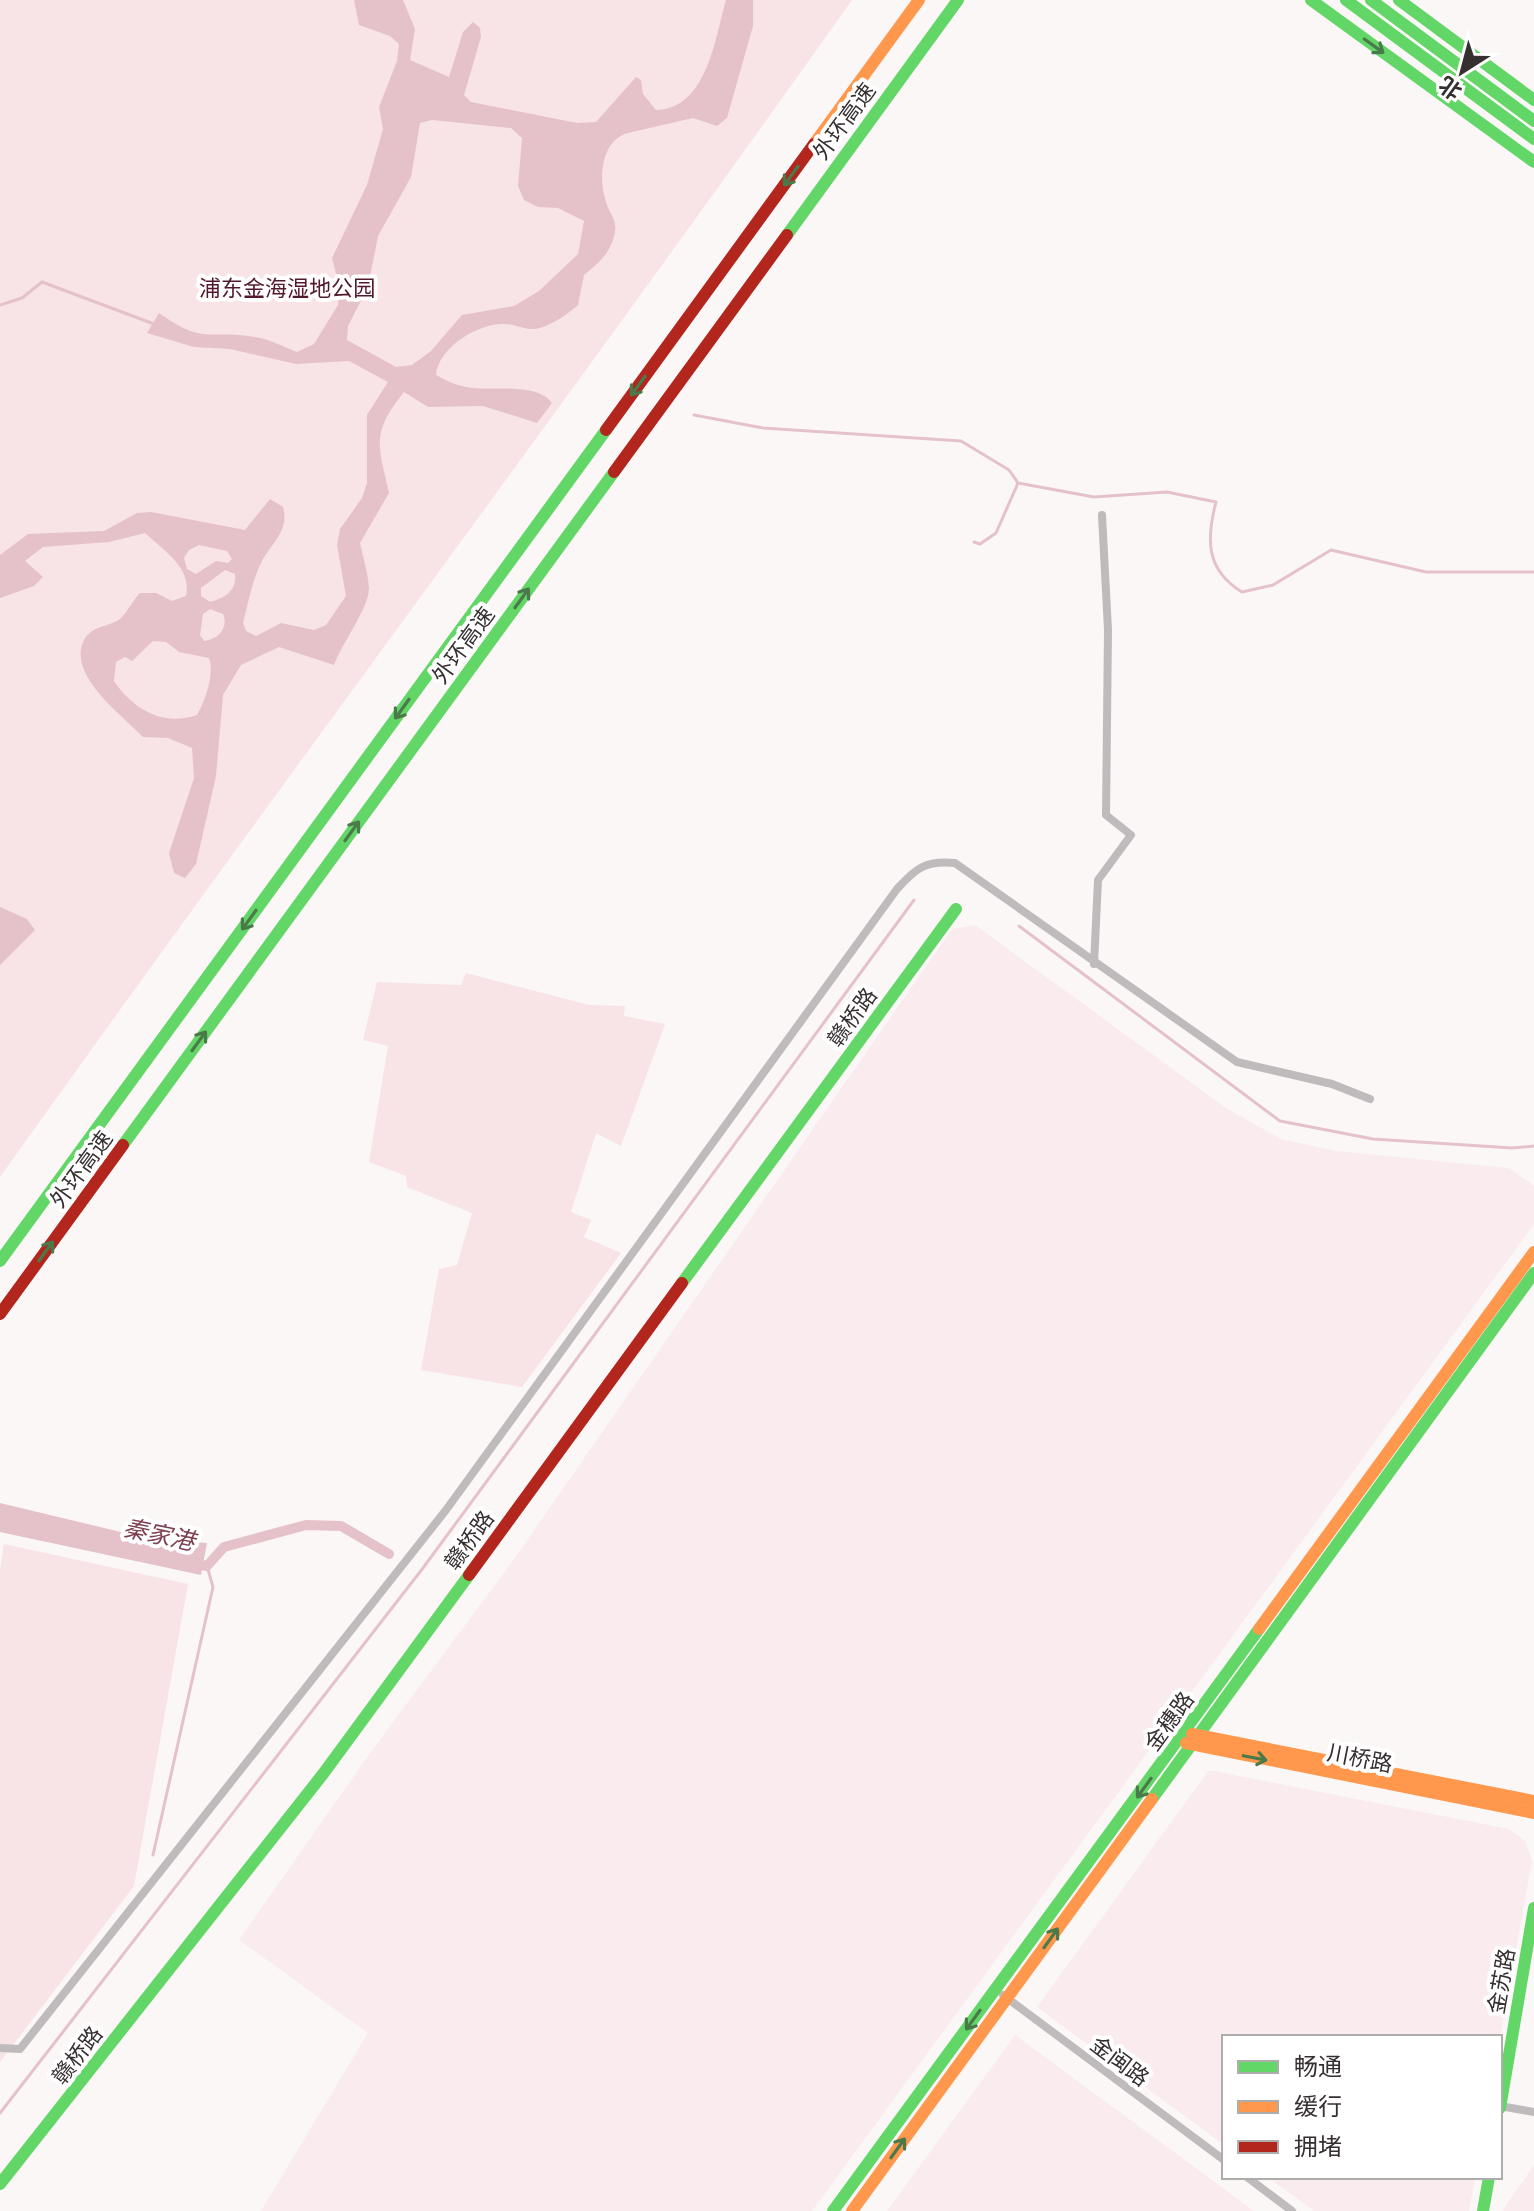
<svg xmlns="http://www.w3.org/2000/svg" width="1534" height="2211" viewBox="0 0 1534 2211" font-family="Helvetica,'Noto Sans SC',sans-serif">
<rect width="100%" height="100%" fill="#fbf7f7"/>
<!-- built -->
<g fill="#f9ebee">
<polygon points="975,925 1226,1108 1281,1139 1336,1151 1509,1168 1534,1186 1534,1224 812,2211 261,2211 368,2033 239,1940 370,1753 512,1562 952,929"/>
<polygon points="1209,1770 1509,1829 1525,1841 1532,1861 1500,2038 1224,2037 1224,2145 1037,2007"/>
<polygon points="1015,2035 1254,2211 887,2211"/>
<polygon points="1534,2165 1534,2211 1502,2211"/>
<polygon points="1268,2177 1475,2177 1469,2211 1314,2211"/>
</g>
<!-- green -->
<g fill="#f8e3e7">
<path d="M0,0H852C572,395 281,783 0,1177Z"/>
<polygon points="466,973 589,1005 625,1006 624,1016 665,1024 621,1146 596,1133 571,1212 591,1220 584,1237 621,1253 522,1387 421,1370 439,1269 457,1265 472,1213 407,1187 406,1176 369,1162 388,1046 363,1040 377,982 461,985"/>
<polygon points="4,1544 188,1584 134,1886 0,2062 0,1571"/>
</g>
<!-- water -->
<g fill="#e5c2ca" fill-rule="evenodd">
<path d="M354,0H403L415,29L410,60L449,77L463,32L473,22L480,28L481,37L464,95L471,102L577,123L596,122L636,77L641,80L643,94L656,110C707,109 715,38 726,0H753V26L727,118L717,126L693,118L628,133C601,140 598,179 606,202C609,213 617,219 615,231C612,252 599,263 584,275L578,305C568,314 553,324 540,328C527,332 515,323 502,324C477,324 438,348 436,375C445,380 455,385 466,387C489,392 536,381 552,403L537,423L483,406L428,407L404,392C371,433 378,444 389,493L360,543C363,557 368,573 369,588C369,608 342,643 334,665L279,647L241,665L223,695L216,776L196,864L185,878L174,873L169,853L194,778L192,748L168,738L143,737C124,717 66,675 84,640C93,624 109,628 121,618C128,611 133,600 140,593H156L172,601L186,596C192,567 164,551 145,533L109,542L43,547L25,561L43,577L34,586L0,598V555L28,534L104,531L137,513L151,512L245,530L270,499L283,507C290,531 271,543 261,563C252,581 248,604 243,623L246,631L256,636L281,623L314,630L326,625L346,596L337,545L340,529L362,498L367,483V415L388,382L349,361L296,364L230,349L194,347L147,333L159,313C205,346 208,329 255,337C269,339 284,347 297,352L314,344L338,305L340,289L332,258L367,185L383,129L379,107L397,61L399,44L390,36L359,25ZM432,120L511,128L522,138L518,186L524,200L538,207L558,208L584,221L578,254L539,291L514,306L462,315L431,351L412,365L396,367L347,340L348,326L368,287L378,236L411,177L420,123ZM199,545L227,551L232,559L228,563L216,561L196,574L187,569L184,558L189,550ZM225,570L235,574C237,591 225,598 210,602L201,596V588ZM210,609L223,614C229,628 218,639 204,641L200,635L203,614ZM153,641L166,642L179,652L209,658C215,674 205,701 197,715C163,727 133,709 114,681L116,662L125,657L132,661Z"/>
<polygon points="0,907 27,919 35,930 0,965"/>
<polygon points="0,1503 150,1539 207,1543 201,1575 0,1532"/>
</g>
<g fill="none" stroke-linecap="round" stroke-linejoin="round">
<!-- stream -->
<g stroke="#e5c2ca" stroke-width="3">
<polyline points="0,305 22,298 42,282 154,324"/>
<polyline points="694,415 763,428 961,441 1009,470 1018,483"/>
<path d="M974,542L980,544L996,533L1018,483L1094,497L1167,492L1216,502C1206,540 1206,570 1242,592L1273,585L1331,550L1426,572H1534"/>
<polyline points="1019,926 1280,1121 1373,1139 1512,1148 1534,1146"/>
<polyline points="153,1855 213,1587 207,1566"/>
<polyline points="0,2113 423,1568 914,900"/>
</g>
<!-- canal -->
<polyline stroke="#e5c2ca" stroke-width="10" points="190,1563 207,1566 224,1547 306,1525 341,1526 389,1554"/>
<!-- street -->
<g stroke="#bfbbbc" stroke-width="8">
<polyline points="1094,964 1098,880 1131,835 1106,815 1108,630 1102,515"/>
<polyline points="1003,1995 1224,2160"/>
<path d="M0,2048L20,2049L446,1510L897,889C916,868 926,860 955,863L1237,1062L1332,1084L1370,1099"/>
<polyline points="1500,2106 1534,2112"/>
<polyline points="1247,2177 1292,2211"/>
</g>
<!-- fast -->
<g stroke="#63d668" stroke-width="12">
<polyline points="1311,0 1534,162"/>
<polyline points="1346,0 1534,139"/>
<polyline points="1371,0 1534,121"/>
<polyline points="1399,0 1534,100"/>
<polyline points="787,235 958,0"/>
<polyline points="123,1145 614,472"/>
<polyline points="0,1261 606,430"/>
<polyline points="682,1283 956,909"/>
<polyline points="1152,1799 1534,1273"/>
<polyline points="1500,2108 1534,1908"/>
<polyline points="0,2184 323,1774 469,1575"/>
<polyline points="833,2211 1259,1629"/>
<polyline points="1483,2211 1489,2177"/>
</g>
<!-- slow -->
<g stroke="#ff974d" stroke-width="12">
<polyline points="814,144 919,0"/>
<polyline points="1259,1629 1534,1252"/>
<polyline points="1192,1734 1534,1801"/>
<polyline points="1186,1743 1534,1813"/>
<polyline points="852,2211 1152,1799"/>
</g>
<!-- jam -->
<g stroke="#b3261e" stroke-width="12">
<polyline points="606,430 814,144"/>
<polyline points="614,472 787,235"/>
<polyline points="0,1314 123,1145"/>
<polyline points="469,1575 682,1283"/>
</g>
</g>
<!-- one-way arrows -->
<defs><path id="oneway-shaft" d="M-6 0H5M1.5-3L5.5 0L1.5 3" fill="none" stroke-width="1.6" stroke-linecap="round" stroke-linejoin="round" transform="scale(2)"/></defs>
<g stroke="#4a7a49">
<use href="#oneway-shaft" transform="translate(1374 46) rotate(36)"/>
<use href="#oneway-shaft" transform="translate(791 176) rotate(126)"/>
<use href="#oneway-shaft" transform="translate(638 386) rotate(126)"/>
<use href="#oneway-shaft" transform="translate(522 598) rotate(-54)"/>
<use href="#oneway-shaft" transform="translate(402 709) rotate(126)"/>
<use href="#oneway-shaft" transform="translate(352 831) rotate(-54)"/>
<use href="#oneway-shaft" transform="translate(249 920) rotate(126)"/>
<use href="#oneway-shaft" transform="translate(199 1041) rotate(-54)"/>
<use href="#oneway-shaft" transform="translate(46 1251) rotate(-54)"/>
<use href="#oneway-shaft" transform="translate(1255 1758) rotate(11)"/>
<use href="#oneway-shaft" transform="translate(1144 1788) rotate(126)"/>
<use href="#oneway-shaft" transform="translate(1051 1938) rotate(-54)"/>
<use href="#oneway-shaft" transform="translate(973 2020) rotate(126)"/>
<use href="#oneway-shaft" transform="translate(898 2148) rotate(-54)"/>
</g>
<g text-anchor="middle" stroke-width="8" stroke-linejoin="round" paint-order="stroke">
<!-- street labels -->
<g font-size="22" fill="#362f30" stroke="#fff">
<text transform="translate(844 121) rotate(-54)" y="8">外环高速</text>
<text transform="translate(463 645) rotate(-54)" y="8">外环高速</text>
<text transform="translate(852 1017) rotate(-54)" y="8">赣桥路</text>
<text transform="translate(81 1169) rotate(-54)" y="8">外环高速</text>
<text transform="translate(469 1540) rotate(-54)" y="8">赣桥路</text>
<text transform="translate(1169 1721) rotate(-54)" y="8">金穗路</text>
<text transform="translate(1360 1758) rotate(11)" y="8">川桥路</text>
<text transform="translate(1501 1981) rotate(-80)" y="8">金苏路</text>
<text transform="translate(77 2055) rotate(-52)" y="8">赣桥路</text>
<text transform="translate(1120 2061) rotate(37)" y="8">金闽路</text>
</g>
<!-- park labels -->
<g font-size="22" fill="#52192c" stroke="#fff">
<text x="287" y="296">浦东金海湿地公园</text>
</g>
<!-- water labels -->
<g font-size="24" font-style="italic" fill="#7d4051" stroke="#fff">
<text transform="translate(159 1535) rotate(12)" y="8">秦家港</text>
</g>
</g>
<!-- legend -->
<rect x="1222" y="2035" width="280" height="144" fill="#ffffff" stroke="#afacac" stroke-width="2"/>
<rect x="1238" y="2061" width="40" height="12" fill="#63d668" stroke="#afacac" stroke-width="2"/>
<text x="1294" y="2075" font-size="24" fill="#362f30">畅通</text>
<rect x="1238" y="2101" width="40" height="12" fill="#ff974d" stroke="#afacac" stroke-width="2"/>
<text x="1294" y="2115" font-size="24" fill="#362f30">缓行</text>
<rect x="1238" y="2141" width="40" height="12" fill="#b3261e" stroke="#afacac" stroke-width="2"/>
<text x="1294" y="2155" font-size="24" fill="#362f30">拥堵</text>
<!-- north arrow -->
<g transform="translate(1462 72) rotate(216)" stroke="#ffffff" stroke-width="6" paint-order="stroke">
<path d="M0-6L14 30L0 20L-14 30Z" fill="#362f30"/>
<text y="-12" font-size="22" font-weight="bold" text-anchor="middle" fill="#362f30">北</text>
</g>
</svg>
